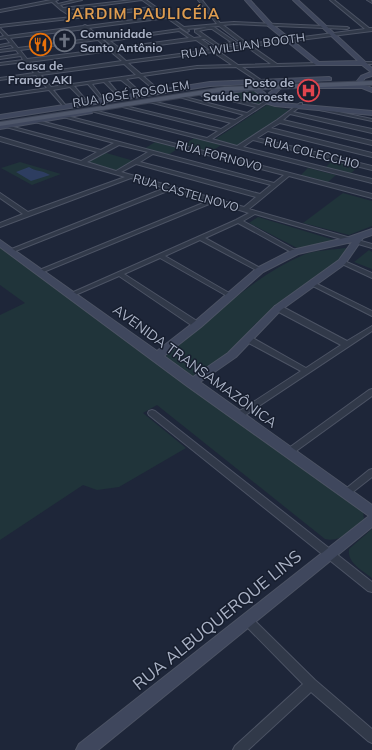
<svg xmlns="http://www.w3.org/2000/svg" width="372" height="750" viewBox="0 0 372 750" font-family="Mulish,sans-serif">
<rect width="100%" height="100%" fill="#1e2639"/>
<!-- green -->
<g fill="#20343a">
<polygon points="252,91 260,93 264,100 259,105 215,95"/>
<polygon points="267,105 289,110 240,147 214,140"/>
<polygon points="194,138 221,145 211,152 184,145"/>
<polygon points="155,142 179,148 168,155 144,149"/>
<polygon points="103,152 134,161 117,172 86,163"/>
<polygon points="333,160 359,166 349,175 325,168"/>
<polygon points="20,162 61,174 32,185 1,168"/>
<polygon points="308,168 336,175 327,183 300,176"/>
<polygon points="343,193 372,201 372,226 349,235 303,223"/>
<polygon points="258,217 341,242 297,248 249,223"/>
<path d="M0,247L359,507L363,512L364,519C352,529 341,543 325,539L157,405L143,413L186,448L119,487L97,490L83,485L0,540V315L25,303L0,285Z"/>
<path d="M345,248L349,250L345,256L255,324L228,356L195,377H189L166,360L167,354C210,320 252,277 303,255C315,250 332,250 345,248Z"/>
<polygon points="369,250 372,252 372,269 354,262"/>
<path d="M372,529V578C362,570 347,563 349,549Z"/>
</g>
<!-- water -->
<path fill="#2d3d60" d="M29,167C36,172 40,169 50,175L31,181L16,172Z"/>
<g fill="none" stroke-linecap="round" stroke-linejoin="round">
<defs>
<g id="street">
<path d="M51,0H58L55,1L58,4L75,0H82L60,5L63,8L132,0H146L184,27L217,24L198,0H202L220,23L234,22L347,27L349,28L347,29L234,24L223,25L248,44L365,29L330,0H334L369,28H372V31L251,46L277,64L318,63L320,64L318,65L242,67L261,80V81L259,82L236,67L197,68L143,76L159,90V92H157L139,77L126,79L138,90V92H136L121,80L108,81L119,94L117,95L104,82L92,84L102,97L100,98L88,84L74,86L85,99L83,100L70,87L53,90L67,107L65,108L49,90L0,97V95L47,88L36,75L0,80V78L34,73L25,62L0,65V63L23,60L21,56L0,59V57L19,54L16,50L0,52V50L14,48L11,45L0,47V45L10,43L6,38L0,39V37L4,36L0,31V28L8,36L83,26L85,25L87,26L164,16L155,9L0,27V25L72,17L61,10L52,2L0,12V10ZM142,0L152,7L76,16L66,10ZM167,18L187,32L189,31L187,29L219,26L244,45L215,49L201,39H205L218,47L237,43L214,27H208L195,30V32L202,37L194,38L180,29L108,39L105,36H103L106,41L115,48H112L89,28ZM86,29L96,38L18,48L10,38ZM208,29H212L231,42L219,45L199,31ZM179,31L189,38L123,47L121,46L118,47L110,41ZM98,40L108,49L27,59L20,50ZM196,40L210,50L126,61L115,51ZM247,47L271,64L238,65L218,51ZM110,51L122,61L39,73L29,62ZM213,52L232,65L197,66L141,74L128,63ZM124,64L136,75L51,87L41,75Z"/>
<polygon points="367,0 371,0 372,3"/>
<polygon points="363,62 372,62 372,64 362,64 361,63"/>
<polygon points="206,92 259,105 269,98 273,99 212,139 237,146 277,120 300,103 302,103 302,105 293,112 372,129 372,133 290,114 283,120 372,141 372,145 280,123 271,128 372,153 372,157 268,131 257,138 372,166 372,170 253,140 243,147 372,179 372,183 91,111 93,110 207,138 218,131 119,106 121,105 221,129 231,123 149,102 151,101 235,120 244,115 179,97 181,96 247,113 256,107 204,94 204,93"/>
<polygon points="320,108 372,119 372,121 320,110"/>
<path d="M63,115L372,194V198L289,176L249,209L372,244V248L255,214L243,221L297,251V253H293L238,223L205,238L262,269V271H258L200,240L165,256L231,294L233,295L231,296H227L160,258L124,274L200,323L201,325L200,327H194L119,276L73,296H69L67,295L69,294L236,220L249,213L214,202L41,273H37V271L208,201L170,190L13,252H9V250L165,188L131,178L0,227V223L23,214L0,198V193L28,212L125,177L0,141V137L81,161L97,152L6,127V125L101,150L114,143L35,122V120H37L274,183L284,175L63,117ZM119,145L148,152L116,171L87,162ZM153,154L271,185L260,194L140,162ZM136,164L256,197L244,207L121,172Z"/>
<polygon points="342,260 372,273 372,278 340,263 339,262"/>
<polygon points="313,282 372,311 372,316 311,285 310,284"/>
<polygon points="275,306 281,306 347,341 372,326 372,331 241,418 235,418 234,416 235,414 301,371 245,341 244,339 245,337 251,337 306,368 341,345 275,310 274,308"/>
<polygon points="372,389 372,396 292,454 286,454 285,452 286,450 369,390"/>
<polygon points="152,410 155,411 372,582 372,592 368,591 149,415 148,413 149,411"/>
<polygon points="372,469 372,477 349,495 346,496 343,495 341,493 343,491 369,470"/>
<polygon points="247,615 251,617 315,680 372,729 372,743 368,741 311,692 248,750 233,750 235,746 303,684 243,623 242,620 243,617"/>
</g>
<g id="secondary">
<polygon points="245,0 250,0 272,24 319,62 358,61 293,0 298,0 372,68 372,76 365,78 363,81 365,85 372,88 372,92 362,88 311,88 310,87 313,85 359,84 357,81 361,76 371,72 362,65 316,65 268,26"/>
<polygon points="329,77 331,78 331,80 210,86 0,119 0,115 210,82"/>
<polygon points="278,86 281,88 274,95 274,98 281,103 372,111 372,115 275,106 265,103 260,95 254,90 202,96 199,94 202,92 257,87 265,93 268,97 269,93"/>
<polygon points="90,110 92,111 92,113 0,129 0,125"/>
<path d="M372,229V235L363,238L345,264L281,310L236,357L200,382L372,505V527L98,750H76L79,744L369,516L187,386L0,247V240L157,351L193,323L257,268L292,250L349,237ZM352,242L339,260L275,306L228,353L193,377L164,356L201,327L263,272L298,254Z"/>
</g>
<polygon id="primary" points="372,81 372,85 224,91 0,126 0,122 224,87"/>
</defs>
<!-- street casing -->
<use href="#street" stroke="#4c5364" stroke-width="2"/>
<!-- secondary casing -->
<use href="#secondary" stroke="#4c5364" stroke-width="2"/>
<!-- primary casing -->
<use href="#primary" stroke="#3b4253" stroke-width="2"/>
<!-- street -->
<use href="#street" fill="#313949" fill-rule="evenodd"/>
<!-- secondary -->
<use href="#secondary" fill="#3f475d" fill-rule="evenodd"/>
<!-- primary -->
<use href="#primary" fill="#4f576a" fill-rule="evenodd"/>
</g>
<!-- icons -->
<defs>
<symbol id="church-ring" viewBox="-11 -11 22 22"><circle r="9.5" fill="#171e2e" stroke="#6b7280" stroke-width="1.5"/><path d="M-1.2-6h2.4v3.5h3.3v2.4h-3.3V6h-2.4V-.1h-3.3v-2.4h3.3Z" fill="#6b7280"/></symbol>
<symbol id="restaurant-ring" viewBox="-11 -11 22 22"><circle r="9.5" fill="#171e2e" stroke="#e8710a" stroke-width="1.5"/><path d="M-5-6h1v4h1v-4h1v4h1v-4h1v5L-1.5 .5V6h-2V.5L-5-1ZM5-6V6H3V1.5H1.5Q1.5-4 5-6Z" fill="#e8710a"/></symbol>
<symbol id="hospital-ring" viewBox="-11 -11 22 22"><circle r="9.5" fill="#171e2e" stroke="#e0444e" stroke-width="1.5"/><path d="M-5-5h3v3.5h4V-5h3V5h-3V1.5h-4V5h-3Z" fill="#e0444e"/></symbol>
</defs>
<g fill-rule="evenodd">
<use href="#church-ring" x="52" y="28" width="25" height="25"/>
<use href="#restaurant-ring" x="28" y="32" width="25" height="25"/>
<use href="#hospital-ring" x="296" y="78" width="25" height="25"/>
</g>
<g text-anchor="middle" stroke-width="3" stroke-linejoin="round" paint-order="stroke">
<!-- far-poi labels -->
<g font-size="12" font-weight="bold" fill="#abb3c6" stroke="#171e2e" text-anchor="start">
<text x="80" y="38">Comunidade<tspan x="80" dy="14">Santo Antônio</tspan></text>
<text x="40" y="70" text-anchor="middle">Casa de<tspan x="40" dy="14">Frango AKI</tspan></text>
<text x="294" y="87" text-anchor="end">Posto de<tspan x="294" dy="14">Saúde Noroeste</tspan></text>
</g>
<!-- far-street labels -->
<g font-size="12" fill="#abb3c6" stroke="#171e2e">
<text transform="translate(243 46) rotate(-8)" y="4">RUA WILLIAN BOOTH</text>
<text transform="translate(131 94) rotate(-9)" y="4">RUA JOSÉ ROSOLEM</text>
<text transform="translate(312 153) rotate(14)" y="4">RUA COLECCHIO</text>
<text transform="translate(219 156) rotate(15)" y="4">RUA FORNOVO</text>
<text transform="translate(186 193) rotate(16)" y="4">RUA CASTELNOVO</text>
</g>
<!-- street labels -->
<g font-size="14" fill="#abb3c6" stroke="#171e2e">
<text transform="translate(195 366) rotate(36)" y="5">AVENIDA TRANSAMAZÔNICA</text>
</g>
<!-- far-district labels -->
<g font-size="15" font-weight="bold" letter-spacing="1" fill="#de9c4f" stroke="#171e2e">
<text x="143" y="19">JARDIM PAULICÉIA</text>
</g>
<!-- near-street labels -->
<g font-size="17" fill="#abb3c6" stroke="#171e2e">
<text transform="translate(217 620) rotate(-39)" y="6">RUA ALBUQUERQUE LINS</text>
</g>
</g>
</svg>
